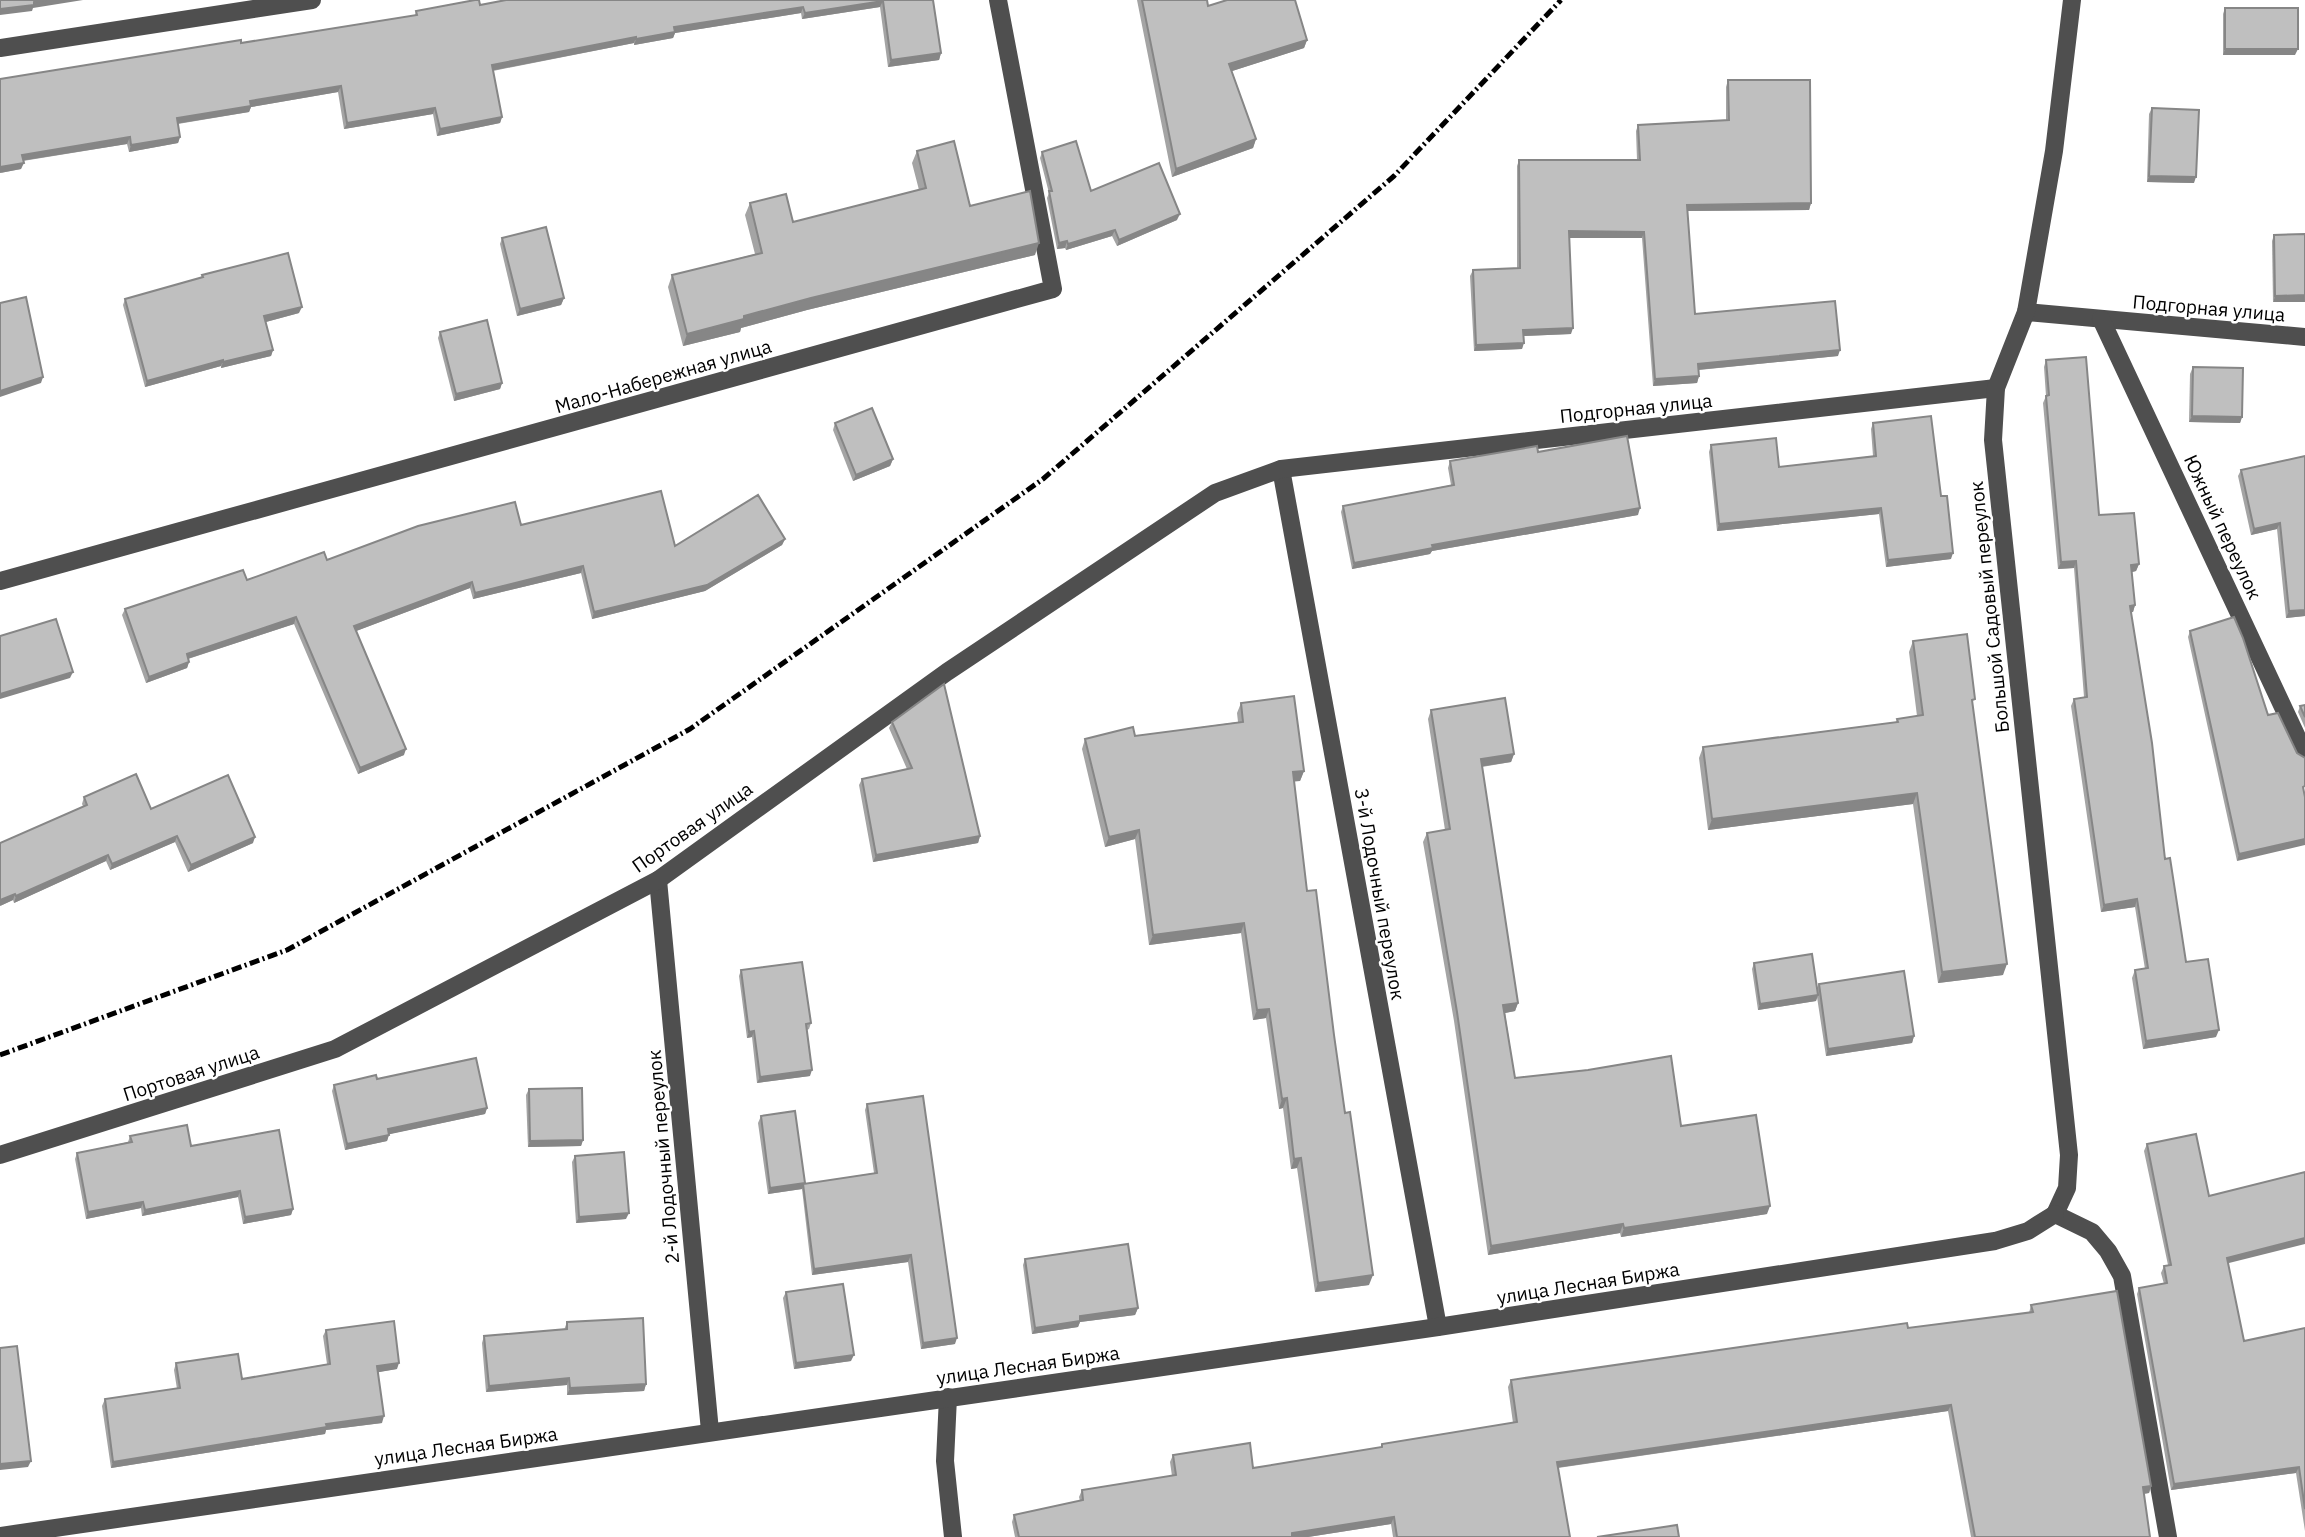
<svg xmlns="http://www.w3.org/2000/svg" width="2305" height="1537" viewBox="0 0 2305 1537" font-family="'IBM Plex Sans',sans-serif">
<rect width="100%" height="100%" fill="#fff"/>
<g fill="none" stroke-linecap="round" stroke-linejoin="round">
<!-- minor -->
<g stroke="#4f4f4f" stroke-width="18">
<polyline points="0,48 312,0"/>
<polyline points="2026,312 2305,337"/>
<polyline points="2101,319 2305,754"/>
<polyline points="1281,469 1438,1327"/>
<polyline points="0,581 1053,289 998,0"/>
<polyline points="658,880 710,1431"/>
<polyline points="0,1155 335,1049 658,880 947,672 1215,493 1281,469 1996,388"/>
<polyline points="2055,1214 2067,1188 2069,1155 1993,440 1996,388 2026,312 2054,151 2072,0"/>
<polyline points="2055,1214 2092,1232 2108,1251 2122,1276 2168,1537"/>
<polyline points="948,1397 945,1461 953,1537"/>
<polyline points="0,1536 1438,1327 1995,1241 2028,1231 2055,1214"/>
</g>
<!-- rail -->
<polyline stroke="#000" stroke-width="5" stroke-dasharray="10 3.5 2 3.5" stroke-linecap="butt" points="0,1055 287,950 690,729 1043,479 1394,176 1561,0"/>
</g>
<!-- wall -->
<g fill="#a4a4a4">
<polygon points="933,0 941,53 939,60 888,67 880,7 802,19 801,13 675,33 673,38 634,45 634,43 493,71 502,117 500,123 437,136 433,114 344,129 338,92 251,107 249,112 178,124 180,137 178,143 129,152 127,144 23,161 21,169 0,173 241,43 415,16 416,11 480,5"/>
<polygon points="1137,0 1207,0 1208,6 1307,40 1304,48 1232,71 1256,139 1253,148 1172,177"/>
<polygon points="2225,8 2295,55 2223,55 2223,14"/>
<polygon points="1728,80 1811,203 1809,210 1687,211 1695,314 1838,356 1699,370 1699,376 1697,383 1653,386 1642,238 1569,238 1571,334 1524,336 1522,349 1474,351 1470,276 1473,270 1517,268 1517,166 1519,160 1637,160 1636,131 1638,125 1726,120 1726,87"/>
<polygon points="2152,108 2194,183 2147,182 2149,114"/>
<polygon points="917,151 970,206 1035,255 807,310 741,328 740,332 683,346 668,287 672,275 755,254 745,215 750,203 793,222 919,190 912,163"/>
<polygon points="1042,152 1091,191 1177,220 1117,246 1112,236 1066,250 1065,248 1057,249 1047,198 1049,193 1040,158"/>
<polygon points="2305,234 2273,302 2272,241 2274,235"/>
<polygon points="502,238 564,298 561,305 517,316 500,244"/>
<polygon points="202,275 299,313 266,322 273,350 271,356 221,368 221,366 145,387 123,305 125,299 201,278"/>
<polygon points="440,332 502,383 500,389 454,401 438,338"/>
<polygon points="2046,360 2099,515 2139,564 2136,571 2132,572 2135,605 2133,612 2131,612 2165,859 2186,962 2216,1037 2143,1049 2132,978 2135,970 2145,969 2135,907 2101,912 2071,706 2074,699 2084,697 2074,568 2058,569 2043,403 2046,396 2044,367"/>
<polygon points="2193,367 2242,417 2240,423 2189,422 2190,374"/>
<polygon points="835,423 893,459 890,466 853,481 833,430"/>
<polygon points="1873,423 1941,496 1951,559 1886,567 1879,514 1717,531 1709,452 1711,445 1779,467 1873,456 1871,429"/>
<polygon points="1538,452 1638,515 1432,551 1430,554 1352,569 1341,512 1343,506 1451,485 1448,468 1450,461"/>
<polygon points="2305,456 2305,616 2286,618 2277,529 2251,535 2238,476 2241,470"/>
<polygon points="785,539 782,545 705,591 592,619 581,573 473,599 470,588 356,631 404,755 358,774 294,624 188,659 189,662 187,668 146,683 122,615 125,609 327,560 675,546"/>
<polygon points="2190,631 2268,715 2304,792 2237,861 2188,637"/>
<polygon points="1913,641 1973,705 2003,975 1938,983 1913,804 1708,830 1699,758 1703,747 1896,722 1897,719 1917,716 1909,652"/>
<polygon points="1241,703 1304,771 1300,781 1294,781 1307,891 1334,1035 1369,1285 1315,1292 1297,1168 1291,1169 1283,1108 1279,1109 1266,1018 1253,1020 1241,933 1149,945 1135,839 1105,847 1082,749 1085,739 1135,736 1238,722 1237,713"/>
<polygon points="2305,705 2305,728 2298,712 2300,706"/>
<polygon points="1431,710 1514,754 1511,762 1482,767 1518,1003 1515,1011 1505,1013 1515,1078 1681,1126 1767,1214 1621,1237 1620,1233 1488,1255 1454,1021 1423,842 1427,833 1445,830 1428,719"/>
<polygon points="892,722 980,836 978,843 873,862 859,785 862,779 907,769 889,728"/>
<polygon points="84,797 151,809 253,843 188,872 175,842 110,870 106,861 14,903 13,900 0,906 83,806 82,804"/>
<polygon points="1754,963 1817,988 1819,984 1914,1036 1912,1043 1826,1056 1817,997 1816,1001 1758,1010 1752,969"/>
<polygon points="741,970 811,1023 809,1029 807,1030 810,1076 757,1083 752,1037 747,1038 739,976"/>
<polygon points="377,1079 487,1108 485,1114 389,1134 387,1141 345,1150 332,1091 334,1085"/>
<polygon points="529,1089 583,1140 581,1146 528,1147 526,1095"/>
<polygon points="867,1104 955,1344 921,1349 908,1262 812,1275 802,1189 768,1194 758,1123 761,1116 805,1183 804,1184 874,1173 865,1110"/>
<polygon points="130,1136 191,1146 293,1209 291,1215 243,1224 238,1197 142,1216 141,1208 86,1219 75,1159 77,1153 128,1142"/>
<polygon points="2147,1144 2209,1196 2228,1264 2244,1341 2305,1328 2305,1531 2296,1473 2171,1490 2137,1294 2139,1288 2164,1284 2161,1273 2164,1266 2168,1265 2144,1151"/>
<polygon points="575,1156 626,1219 576,1223 572,1162"/>
<polygon points="1025,1259 1138,1308 1135,1315 1080,1322 1078,1327 1032,1334 1023,1265"/>
<polygon points="786,1292 851,1361 794,1369 783,1298"/>
<polygon points="2031,1305 2151,1486 2149,1493 2144,1494 2150,1537 1971,1537 1948,1411 1558,1468 1570,1537 1393,1537 1391,1524 1308,1537 1015,1537 1012,1522 1014,1515 1080,1501 1079,1497 1082,1490 1172,1476 1170,1462 1173,1455 1253,1468 1381,1447 1382,1444 1513,1423 1508,1387 1511,1380 2029,1313"/>
<polygon points="567,1322 646,1384 644,1391 567,1395 567,1385 486,1392 482,1343 484,1336 564,1330"/>
<polygon points="326,1330 397,1369 378,1372 382,1423 326,1430 325,1434 111,1468 102,1406 105,1399 177,1389 174,1370 176,1363 242,1379 327,1364 323,1336"/>
</g>
<!-- shaded-wall -->
<g fill="#868686">
<polygon points="46,0 83,0 33,8 32,11 0,15 0,9"/>
<polygon points="883,1 880,7 802,19 805,13"/>
<polygon points="803,7 801,13 675,33 673,38 634,45 636,39 674,27"/>
<polygon points="636,37 634,43 490,71 492,65"/>
<polygon points="1307,40 1304,48 1226,73 1229,64"/>
<polygon points="2225,49 2298,49 2295,55 2223,55"/>
<polygon points="941,53 939,60 888,67 891,60"/>
<polygon points="341,86 338,92 251,107 249,112 175,124 177,118 250,101"/>
<polygon points="435,108 433,114 344,129 347,123"/>
<polygon points="502,117 500,123 437,136 440,129"/>
<polygon points="130,137 127,144 20,161 22,155"/>
<polygon points="180,137 178,143 129,152 131,145"/>
<polygon points="1256,139 1253,148 1172,177 1176,169"/>
<polygon points="24,163 21,169 0,173 0,167"/>
<polygon points="2149,176 2196,177 2194,183 2147,182"/>
<polygon points="1811,203 1809,210 1684,211 1687,205"/>
<polygon points="1180,214 1177,220 1117,246 1119,240"/>
<polygon points="1115,230 1112,236 1066,250 1068,244"/>
<polygon points="1569,231 1644,232 1642,238 1566,238"/>
<polygon points="1067,241 1065,248 1057,249 1059,243"/>
<polygon points="1039,243 1035,255 807,310 741,328 740,332 683,346 687,334 744,316 811,298"/>
<polygon points="2305,295 2305,302 2273,302 2275,296"/>
<polygon points="564,298 561,305 517,316 520,309"/>
<polygon points="302,307 299,313 262,323 264,316"/>
<polygon points="1573,328 1571,334 1521,336 1523,330"/>
<polygon points="1524,343 1522,349 1474,351 1476,345"/>
<polygon points="273,350 271,356 221,368 223,362"/>
<polygon points="1840,350 1838,356 1696,370 1698,364"/>
<polygon points="223,360 221,366 145,387 147,381"/>
<polygon points="1699,376 1697,383 1653,386 1655,379"/>
<polygon points="43,377 41,383 0,397 0,391"/>
<polygon points="502,383 500,389 454,401 456,394"/>
<polygon points="2192,416 2242,417 2240,423 2189,422"/>
<polygon points="893,459 890,466 853,481 856,475"/>
<polygon points="1640,508 1638,515 1432,551 1430,554 1352,569 1354,563 1432,545"/>
<polygon points="1881,508 1879,514 1717,531 1719,524"/>
<polygon points="2280,523 2277,529 2251,535 2254,529"/>
<polygon points="785,539 782,545 705,591 592,619 594,612"/>
<polygon points="1953,553 1951,559 1886,567 1888,560"/>
<polygon points="2076,561 2074,568 2058,569 2061,562"/>
<polygon points="2139,564 2136,571 2128,573 2131,565"/>
<polygon points="583,566 581,573 473,599 475,593"/>
<polygon points="472,582 470,588 351,633 354,626"/>
<polygon points="2135,605 2133,612 2127,613 2130,606"/>
<polygon points="2305,610 2305,616 2286,618 2289,611"/>
<polygon points="296,617 294,624 184,660 187,654"/>
<polygon points="189,662 187,668 146,683 149,677"/>
<polygon points="73,672 70,678 0,699 0,694"/>
<polygon points="406,749 404,755 358,774 360,768"/>
<polygon points="1514,754 1511,762 1478,767 1481,759"/>
<polygon points="1304,771 1300,781 1290,782 1293,772"/>
<polygon points="1917,793 1913,804 1708,830 1712,819"/>
<polygon points="1139,830 1135,839 1105,847 1109,837"/>
<polygon points="177,836 175,842 110,870 112,864"/>
<polygon points="980,836 978,843 873,862 876,855"/>
<polygon points="255,837 253,843 188,872 191,865"/>
<polygon points="2305,839 2305,845 2237,861 2239,854"/>
<polygon points="108,855 106,861 14,903 16,896"/>
<polygon points="15,894 13,900 0,906 0,900"/>
<polygon points="2137,899 2135,907 2101,912 2104,905"/>
<polygon points="1244,923 1241,933 1149,945 1153,935"/>
<polygon points="2007,964 2003,975 1938,983 1942,972"/>
<polygon points="1818,995 1816,1001 1758,1010 1760,1004"/>
<polygon points="1518,1003 1515,1011 1500,1014 1503,1005"/>
<polygon points="1269,1009 1266,1018 1253,1020 1257,1010"/>
<polygon points="2219,1030 2216,1037 2143,1049 2146,1041"/>
<polygon points="754,1031 752,1037 747,1038 749,1032"/>
<polygon points="1914,1036 1912,1043 1826,1056 1828,1049"/>
<polygon points="812,1070 810,1076 757,1083 760,1077"/>
<polygon points="1287,1098 1283,1108 1279,1109 1282,1099"/>
<polygon points="487,1108 485,1114 386,1135 388,1129"/>
<polygon points="389,1135 387,1141 345,1150 347,1144"/>
<polygon points="583,1140 581,1146 528,1147 530,1141"/>
<polygon points="1301,1158 1297,1168 1291,1169 1294,1159"/>
<polygon points="805,1183 802,1189 768,1194 770,1188"/>
<polygon points="240,1191 238,1197 142,1216 145,1210"/>
<polygon points="143,1202 141,1208 86,1219 88,1212"/>
<polygon points="1770,1206 1767,1214 1621,1237 1624,1228"/>
<polygon points="293,1209 291,1215 243,1224 245,1217"/>
<polygon points="629,1213 626,1219 576,1223 579,1217"/>
<polygon points="1623,1224 1620,1233 1488,1255 1491,1246"/>
<polygon points="2305,1238 2305,1244 2225,1264 2227,1258"/>
<polygon points="911,1255 908,1262 812,1275 814,1269"/>
<polygon points="1373,1275 1369,1285 1315,1292 1318,1283"/>
<polygon points="1138,1308 1135,1315 1080,1322 1078,1327 1032,1334 1035,1328 1080,1316"/>
<polygon points="957,1338 955,1344 921,1349 923,1343"/>
<polygon points="854,1355 851,1361 794,1369 796,1363"/>
<polygon points="399,1363 397,1369 374,1373 377,1366"/>
<polygon points="569,1378 567,1385 486,1392 489,1386"/>
<polygon points="646,1384 644,1391 567,1395 570,1388"/>
<polygon points="1951,1405 1948,1411 1555,1468 1557,1462"/>
<polygon points="384,1416 382,1423 326,1430 325,1434 111,1468 113,1462 326,1424"/>
<polygon points="31,1461 28,1467 0,1470 0,1464"/>
<polygon points="2299,1467 2296,1473 2171,1490 2174,1484"/>
<polygon points="2151,1486 2149,1493 2141,1494 2143,1487"/>
<polygon points="1394,1517 1391,1524 1308,1537 1290,1537 1292,1533"/>
</g>
<!-- building -->
<g fill="#bfbfbf" stroke="#868686" stroke-width="2">
<polygon points="0,0 46,0 34,2 34,5 0,9"/>
<polygon points="475,0 479,0 480,5 506,0 933,0 941,53 891,60 883,1 805,13 803,7 674,27 675,32 636,39 636,37 492,65 502,117 440,129 435,108 347,123 341,86 250,101 251,106 177,118 180,137 131,145 130,137 22,155 24,163 0,167 0,79 241,40 241,43 417,15 416,11"/>
<polygon points="1142,0 1207,0 1208,6 1227,0 1295,0 1307,40 1229,64 1256,139 1176,169"/>
<rect x="2225" y="8" width="73" height="41"/>
<polygon points="1728,80 1810,80 1811,203 1687,205 1695,314 1835,301 1840,350 1698,364 1699,376 1655,379 1644,232 1569,231 1573,328 1523,330 1524,343 1476,345 1473,270 1520,268 1519,160 1640,160 1638,125 1729,120"/>
<polygon points="2152,108 2199,110 2196,177 2149,176"/>
<polygon points="954,141 970,206 1030,191 1039,243 811,298 744,316 744,319 687,334 672,275 762,253 750,203 786,194 793,222 926,188 917,151"/>
<polygon points="1076,141 1091,191 1159,163 1180,214 1119,240 1115,230 1068,244 1067,241 1059,243 1049,191 1052,191 1042,152"/>
<polygon points="546,227 564,298 520,309 502,238"/>
<polygon points="2305,234 2305,295 2275,296 2274,235"/>
<polygon points="288,253 302,307 264,316 273,350 223,362 223,360 147,381 125,299 203,277 202,275"/>
<polygon points="26,297 43,377 0,391 0,303"/>
<polygon points="487,320 502,383 456,394 440,332"/>
<polygon points="2086,357 2099,515 2134,513 2139,564 2131,565 2135,605 2130,606 2152,743 2165,859 2170,858 2186,962 2208,959 2219,1030 2146,1041 2135,970 2148,968 2137,899 2104,905 2074,699 2087,697 2076,561 2061,562 2046,396 2049,395 2046,360"/>
<polygon points="2193,367 2243,368 2242,417 2192,416"/>
<polygon points="872,408 893,459 856,475 835,423"/>
<polygon points="1931,416 1941,496 1947,496 1953,553 1888,560 1881,508 1719,524 1711,445 1776,438 1779,467 1876,456 1873,423"/>
<polygon points="1627,436 1640,508 1432,545 1433,548 1354,563 1343,506 1454,485 1450,461 1537,446 1538,452"/>
<polygon points="2305,456 2305,610 2289,611 2280,523 2254,529 2241,470"/>
<polygon points="661,491 675,546 758,495 785,539 707,585 594,612 583,566 475,593 472,582 354,626 406,749 360,768 296,617 187,654 189,662 149,677 125,609 243,570 247,580 324,552 327,560 418,526 515,502 521,525"/>
<polygon points="2234,617 2243,638 2268,715 2278,713 2297,753 2305,758 2305,786 2303,787 2305,797 2305,839 2239,854 2190,631"/>
<polygon points="56,619 73,672 0,694 0,636"/>
<polygon points="1967,634 1975,699 1972,700 2007,964 1942,972 1917,793 1712,819 1703,747 1898,722 1897,719 1923,715 1913,641"/>
<polygon points="944,684 980,836 876,855 862,779 912,768 892,722"/>
<polygon points="1294,696 1304,771 1293,772 1307,891 1316,890 1334,1035 1345,1113 1350,1112 1373,1275 1318,1283 1301,1158 1294,1159 1287,1098 1282,1099 1269,1009 1257,1010 1244,923 1153,935 1139,830 1109,837 1085,739 1133,727 1135,736 1243,722 1241,703"/>
<polygon points="1505,698 1514,754 1481,759 1518,1003 1503,1005 1515,1078 1588,1070 1671,1056 1681,1126 1756,1115 1770,1206 1624,1228 1623,1224 1491,1246 1457,1012 1427,833 1450,829 1431,710"/>
<polygon points="2305,705 2305,717 2300,706"/>
<polygon points="136,774 151,809 228,775 255,837 191,865 177,836 112,864 108,855 16,896 15,894 0,900 0,843 87,805 84,797"/>
<polygon points="1812,954 1818,995 1760,1004 1754,963"/>
<polygon points="802,962 811,1023 806,1024 812,1070 760,1077 754,1031 749,1032 741,970"/>
<polygon points="1904,971 1914,1036 1828,1049 1819,984"/>
<polygon points="476,1058 487,1108 388,1129 389,1135 347,1144 334,1085 376,1075 377,1079"/>
<polygon points="582,1088 583,1140 530,1141 529,1089"/>
<polygon points="923,1096 957,1338 923,1343 911,1255 814,1269 803,1184 877,1173 867,1104"/>
<polygon points="795,1111 805,1183 770,1188 761,1116"/>
<polygon points="187,1125 191,1146 279,1130 293,1209 245,1217 240,1191 145,1210 143,1202 88,1212 77,1153 132,1142 130,1136"/>
<polygon points="2196,1134 2209,1196 2305,1172 2305,1238 2227,1258 2244,1341 2305,1328 2305,1509 2299,1467 2174,1484 2139,1288 2167,1283 2164,1266 2171,1265 2147,1144"/>
<polygon points="624,1152 629,1213 579,1217 575,1156"/>
<polygon points="1128,1244 1138,1308 1080,1316 1080,1321 1035,1328 1025,1259"/>
<polygon points="843,1284 854,1355 796,1363 786,1292"/>
<polygon points="2117,1291 2151,1486 2143,1487 2150,1537 1975,1537 1951,1405 1557,1462 1570,1537 1397,1537 1394,1517 1292,1533 1292,1537 1019,1537 1014,1515 1083,1500 1082,1490 1176,1475 1173,1455 1250,1443 1253,1468 1382,1447 1382,1444 1517,1422 1511,1380 1907,1323 1908,1328 2033,1312 2031,1305"/>
<polygon points="643,1318 646,1384 570,1388 569,1378 489,1386 484,1336 567,1329 567,1322"/>
<polygon points="394,1321 399,1363 377,1366 384,1416 326,1424 327,1427 113,1462 105,1399 180,1388 176,1363 238,1354 242,1379 330,1364 326,1330"/>
<polygon points="17,1346 31,1461 0,1464 0,1348"/>
<polygon points="1677,1525 1679,1537 1597,1537"/>
</g>
<g text-anchor="middle" stroke-width="5" stroke-linejoin="round" paint-order="stroke">
<!-- street labels -->
<g font-size="19" fill="#000" stroke="#fff">
<text transform="translate(2209 308) rotate(5)" y="7">Подгорная улица</text>
<text transform="translate(663 376) rotate(-16)" y="7">Мало-Набережная улица</text>
<text transform="translate(1636 408) rotate(-6)" y="7">Подгорная улица</text>
<text transform="translate(2223 527) rotate(65)" y="7">Южный переулок</text>
<text transform="translate(1989 607) rotate(-96)" y="7">Большой Садовый переулок</text>
<text transform="translate(692 827) rotate(-35)" y="7">Портовая улица</text>
<text transform="translate(1380 894) rotate(80)" y="7">3-й Лодочный переулок</text>
<text transform="translate(191 1073) rotate(-18)" y="7">Портовая улица</text>
<text transform="translate(663 1157) rotate(-95)" y="7">2-й Лодочный переулок</text>
<text transform="translate(1588 1283) rotate(-9)" y="7">улица Лесная Биржа</text>
<text transform="translate(1028 1365) rotate(-8)" y="7">улица Лесная Биржа</text>
<text transform="translate(466 1446) rotate(-8)" y="7">улица Лесная Биржа</text>
</g>
</g>
</svg>
